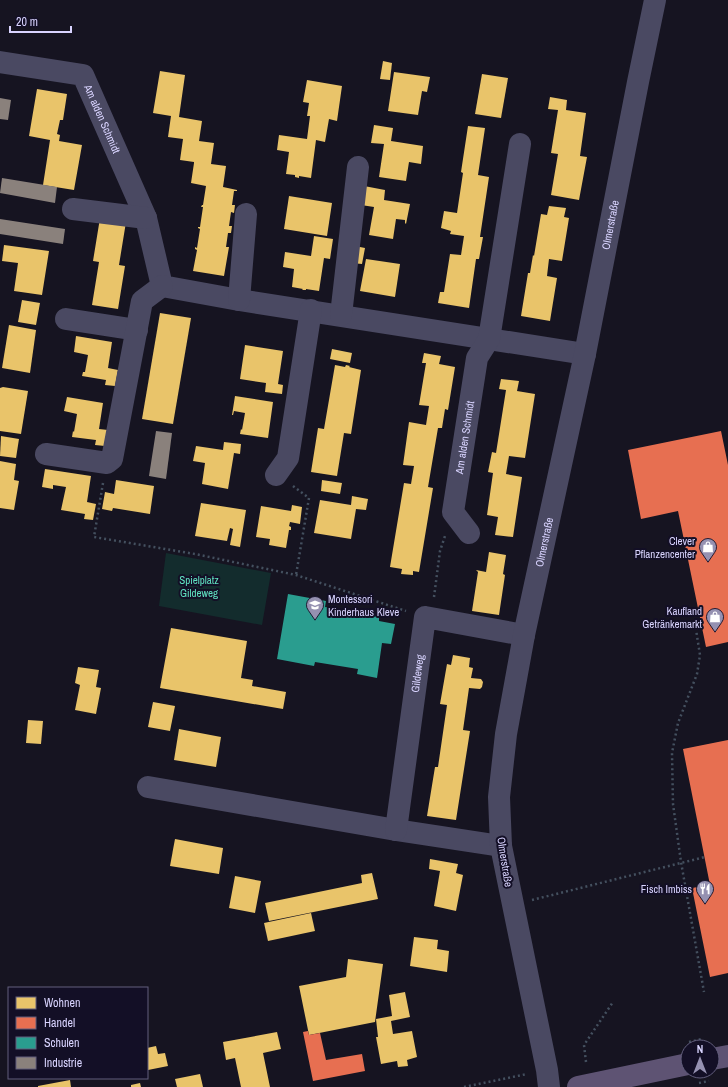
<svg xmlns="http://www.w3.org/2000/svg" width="728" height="1087" viewBox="0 0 728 1087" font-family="'Archivo Narrow',sans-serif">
<rect width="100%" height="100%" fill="#161421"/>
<!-- green -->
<polygon fill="#132c2d" points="166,553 271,573 262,625 159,606"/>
<!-- homes -->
<g fill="#e9c46a">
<polygon points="383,61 392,63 390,80 380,79"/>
<polygon points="160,71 185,75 179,117 202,121 199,141 214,143 211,164 226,166 223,187 237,190 237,191 234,191 232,205 235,205 234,213 231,212 229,226 232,226 231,233 228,233 226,247 229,247 224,276 193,271 197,250 195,249 195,247 197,248 200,229 198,228 198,227 200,227 203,207 201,207 202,205 203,205 206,186 191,183 194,163 194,162 180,160 183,139 168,137 171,116 153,113"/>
<polygon points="394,72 430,77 427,92 422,91 418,115 388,111"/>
<polygon points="482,74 508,78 501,118 475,114"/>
<polygon points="307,80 342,86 337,121 329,119 325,142 316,140 311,178 299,176 299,178 295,177 295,175 286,174 289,152 277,150 279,135 307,139 310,116 307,116 309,103 303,102"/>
<polygon points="37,89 67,94 63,120 60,120 57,134 60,135 59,141 82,145 74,190 43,185 50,140 29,136"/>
<polygon points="550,97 567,100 566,110 586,113 580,156 587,157 579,200 551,195 558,154 551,153 558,110 548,109"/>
<polygon points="374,125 393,128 391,141 423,146 421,164 409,162 406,181 379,177 384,144 371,143"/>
<polygon points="468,126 485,128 478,175 489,177 480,237 483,237 479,259 476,259 469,308 438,303 440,292 444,292 450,254 461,255 464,236 450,234 451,231 441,228 444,211 457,213 463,173 461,172"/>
<polygon points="364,186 385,190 384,200 410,204 406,224 405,223 405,220 396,219 393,239 369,235 374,207 361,205"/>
<polygon points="289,196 332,203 327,236 284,229"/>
<polygon points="549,206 566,208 564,217 569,218 562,261 549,259 547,276 557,278 550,321 521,316 528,273 530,273 533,255 534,256 541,214 547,215"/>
<polygon points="100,218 126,222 119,265 125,266 118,309 92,305 99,262 93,261"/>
<polygon points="314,236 333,239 330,259 324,258 319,291 306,289 306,290 302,290 303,289 292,287 294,269 283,267 285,252 311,256"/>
<polygon points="4,245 49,251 42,295 14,291 18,263 2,261"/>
<polygon points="355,246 365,248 362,264 352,263"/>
<polygon points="366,259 400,264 395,297 360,291"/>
<polygon points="22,300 40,303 36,325 18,322"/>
<polygon points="160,313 191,318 173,424 142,419"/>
<polygon points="9,325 36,330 30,373 2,368"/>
<polygon points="76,336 112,342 108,368 118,370 115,386 105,385 106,380 82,376 83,372 85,372 88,355 74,352"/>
<polygon points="245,345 283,351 278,384 283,385 282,394 265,392 266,383 240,379"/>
<polygon points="332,349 352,353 350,363 330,359"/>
<polygon points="424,353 441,356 439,364 455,367 448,410 445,409 442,428 438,428 428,487 433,488 419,572 413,571 413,575 401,574 402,569 390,567 404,483 411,484 414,466 403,465 409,422 426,425 429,406 419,405 426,363 422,363"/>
<polygon points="335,365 345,367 346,365 350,366 349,367 361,370 351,434 344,433 337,476 311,472 318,428 324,429"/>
<polygon points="501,379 519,381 517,391 535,394 525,458 509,456 506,474 522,477 513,537 495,535 498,517 487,515 493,473 488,472 492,452 496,453 506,390 499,389"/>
<polygon points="3,387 28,391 21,434 0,431 0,388"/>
<polygon points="235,396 273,402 268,438 240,434 241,429 242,430 245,413 234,411 233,415 232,415"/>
<polygon points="67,397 103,403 99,429 108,430 105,446 95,445 96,440 72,437 73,431 74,432 77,414 64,411"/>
<polygon points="1,436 19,439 16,458 0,456"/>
<polygon points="224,442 241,444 240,454 234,453 228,489 202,484 205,463 193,461 196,446 223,450"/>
<polygon points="0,461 16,464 14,480 19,481 14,510 0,508"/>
<polygon points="45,469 91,476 87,502 96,504 93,520 84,519 85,514 61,510 66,487 53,485 53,489 42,487"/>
<polygon points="116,480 154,486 150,514 113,508 112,511 102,509 105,492 114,494"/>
<polygon points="322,480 342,483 340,494 321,491"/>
<polygon points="352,496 368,499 366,510 356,509 351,539 314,533 320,500 351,505"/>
<polygon points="201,503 246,510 240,547 230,545 233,529 230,528 227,541 195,536"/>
<polygon points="292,505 302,507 300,524 290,522 289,526 291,527 291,530 289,530 286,548 269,545 270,539 256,537 261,506 291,511"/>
<polygon points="489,552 506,555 503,574 505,575 499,615 472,611 478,572 476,570 486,572"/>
<polygon points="171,628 247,641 241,678 253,680 252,686 286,692 283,709 160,688"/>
<polygon points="453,655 470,658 469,667 473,668 471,678 481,679 483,682 482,687 480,689 469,688 463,730 470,731 456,820 427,816 435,767 438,767 447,705 440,704 447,664 451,665"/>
<polygon points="78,667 99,670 96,687 101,688 96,714 75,710 80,685 75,683"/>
<polygon points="153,702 175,706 170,731 148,727"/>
<polygon points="28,720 43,721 41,744 26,743"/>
<polygon points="179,729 221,737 216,767 174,760"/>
<polygon points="175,839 223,848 219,874 170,866"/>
<polygon points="430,859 458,864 456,873 463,875 456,911 434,906 440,871 429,869"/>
<polygon points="372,873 378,899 269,921 265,903 362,883 361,875"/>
<polygon points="235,876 261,881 255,913 229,908"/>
<polygon points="311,913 315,931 268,941 264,923"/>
<polygon points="414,937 438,940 437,949 449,951 447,972 410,966"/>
<polygon points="348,959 383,964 375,1022 309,1035 299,986 346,977"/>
<polygon points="405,992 410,1017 391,1021 393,1034 412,1031 417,1057 407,1060 408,1066 398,1067 397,1061 381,1064 376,1037 378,1037 376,1019 392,1016 389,995"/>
<polygon points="277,1032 281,1049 263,1053 270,1087 241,1087 235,1058 226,1060 223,1042"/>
<polygon points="156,1046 158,1054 165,1053 168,1066 148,1070 147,1048"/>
<polygon points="200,1074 203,1087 177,1087 175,1079"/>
<polygon points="70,1080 71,1087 38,1087 38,1086"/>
<polygon points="140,1083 141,1087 131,1087 131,1085"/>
</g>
<!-- shops -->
<g fill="#e76f51">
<polygon points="721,431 728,465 728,642 706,647 678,511 641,519 628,450"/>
<polygon points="728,740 728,973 710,977 692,888 710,885 683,749"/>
<polygon points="308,1031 309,1035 320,1033 326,1060 362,1054 365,1071 313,1081 303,1032"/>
</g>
<!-- schools -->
<polygon fill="#2a9d8f" points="288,594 326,601 325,607 379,617 379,621 395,624 391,644 382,643 377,678 357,674 358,669 315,662 314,666 277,659"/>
<!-- industry -->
<g fill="#8a817c">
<polygon points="0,98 11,100 8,120 0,119"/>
<polygon points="2,178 57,187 55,203 0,193"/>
<polygon points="0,219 65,229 63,244 0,234"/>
<polygon points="156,431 172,433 166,479 149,476"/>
</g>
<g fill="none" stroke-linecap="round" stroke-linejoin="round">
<!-- path -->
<g stroke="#44505f" stroke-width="2.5" stroke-dasharray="2 3" stroke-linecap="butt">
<polyline points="103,483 94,537 195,554 296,575 406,611"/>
<polyline points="293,486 309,498 296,575"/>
<polyline points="434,597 440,551 445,536"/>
<polyline points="695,623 700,655 697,674 678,723 672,753 673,804 681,862 704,992"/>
<polyline points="686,625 701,622"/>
<polyline points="532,900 705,857"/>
<polyline points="689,1042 702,1039"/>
<polyline points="586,1062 584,1045 613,1002"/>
<polyline points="699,1083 709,1081"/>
<polyline points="464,1087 527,1074"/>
</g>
<!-- minor -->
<g stroke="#4a4962" stroke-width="22">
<path id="s1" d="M0,62L83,75L146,218L162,286L239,300L585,354"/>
<polyline points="73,209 146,218"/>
<polyline points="239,300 246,214"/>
<polyline points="341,315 358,167"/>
<polyline points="66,319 137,330"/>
<polyline points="46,454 107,463 112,459 142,301 162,286"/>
<polyline points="276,475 288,458 311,310"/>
<path id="s2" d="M469,533L453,512L477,358L489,339L520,144"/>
<polyline points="148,787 396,830 501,846"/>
<path id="s3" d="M396,830L425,617L524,635"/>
<path id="s4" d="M549,1087L547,1070L501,846L499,797L506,734L524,635L585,354L638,82L655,0"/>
</g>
<!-- major -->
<g stroke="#5e5373" stroke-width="22">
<polyline points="712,1059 728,1056"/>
<polyline points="578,1087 688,1064"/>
</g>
</g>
<!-- icons -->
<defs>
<symbol id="shop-pin" viewBox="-11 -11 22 30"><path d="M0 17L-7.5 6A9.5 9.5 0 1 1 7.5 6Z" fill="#9591b1" stroke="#130f26"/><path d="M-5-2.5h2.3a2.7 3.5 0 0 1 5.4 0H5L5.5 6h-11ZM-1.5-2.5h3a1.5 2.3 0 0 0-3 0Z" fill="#fff"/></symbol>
<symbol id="school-pin" viewBox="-11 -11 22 30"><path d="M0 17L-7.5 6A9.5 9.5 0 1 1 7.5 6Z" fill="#9591b1" stroke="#130f26"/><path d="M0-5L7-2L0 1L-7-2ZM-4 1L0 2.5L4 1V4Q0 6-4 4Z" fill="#fff"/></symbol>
<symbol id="restaurant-pin" viewBox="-11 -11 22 30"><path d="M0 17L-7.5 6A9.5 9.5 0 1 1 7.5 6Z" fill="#9591b1" stroke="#130f26"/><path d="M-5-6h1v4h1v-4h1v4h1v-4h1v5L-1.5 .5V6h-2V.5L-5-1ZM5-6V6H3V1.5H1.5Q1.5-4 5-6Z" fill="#fff"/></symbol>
</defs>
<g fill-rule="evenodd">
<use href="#shop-pin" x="698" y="537" width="20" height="27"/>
<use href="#school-pin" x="305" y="595" width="20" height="27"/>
<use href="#shop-pin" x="705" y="607" width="20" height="27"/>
<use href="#restaurant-pin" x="695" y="879" width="20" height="27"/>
</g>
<g text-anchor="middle" stroke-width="4" stroke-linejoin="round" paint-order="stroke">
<!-- street labels -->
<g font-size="11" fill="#d9d4ff" stroke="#130f26">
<text dy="4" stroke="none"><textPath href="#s1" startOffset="132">Am alden Schmidt</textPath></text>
<text dy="4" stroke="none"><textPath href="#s4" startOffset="878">Olmerstraße</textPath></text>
<text dy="4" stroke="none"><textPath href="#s2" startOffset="102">Am alden Schmidt</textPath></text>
<text dy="4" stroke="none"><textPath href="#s4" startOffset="554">Olmerstraße</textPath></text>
<text dy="4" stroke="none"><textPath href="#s3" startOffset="158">Gildeweg</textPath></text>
<text transform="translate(505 862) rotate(81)" y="4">Olmerstraße</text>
</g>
<!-- poi labels -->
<g font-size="11" fill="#d9d4ff" stroke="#130f26" text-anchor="end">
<text x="695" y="545">Clever<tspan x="695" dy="13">Pflanzencenter</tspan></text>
<text x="328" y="603" text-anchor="start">Montessori<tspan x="328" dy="13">Kinderhaus Kleve</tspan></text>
<text x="702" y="615">Kaufland<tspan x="702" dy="13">Getränkemarkt</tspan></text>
<text x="692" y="893">Fisch Imbiss</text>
</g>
<!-- park labels -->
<g font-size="11" fill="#5fe0c0" stroke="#130f26">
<text x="199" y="584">Spielplatz<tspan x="199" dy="13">Gildeweg</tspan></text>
</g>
</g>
<!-- legend -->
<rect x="8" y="987" width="140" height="92" fill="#130f26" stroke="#625e7d"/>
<rect x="16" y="997" width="20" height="12" fill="#e9c46a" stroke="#625e7d"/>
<text x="44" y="1007" font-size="12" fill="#d9d4ff">Wohnen</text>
<rect x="16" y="1017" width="20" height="12" fill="#e76f51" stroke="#625e7d"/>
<text x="44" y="1027" font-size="12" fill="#d9d4ff">Handel</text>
<rect x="16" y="1037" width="20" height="12" fill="#2a9d8f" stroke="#625e7d"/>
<text x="44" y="1047" font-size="12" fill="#d9d4ff">Schulen</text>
<rect x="16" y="1057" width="20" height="12" fill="#8a817c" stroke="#625e7d"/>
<text x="44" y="1067" font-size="12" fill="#d9d4ff">Industrie</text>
<!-- north arrow -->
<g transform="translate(700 1059)"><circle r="19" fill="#130f26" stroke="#625e7d"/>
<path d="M0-3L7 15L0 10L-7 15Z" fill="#9591b1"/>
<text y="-6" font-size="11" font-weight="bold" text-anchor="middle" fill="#d9d4ff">N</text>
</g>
<!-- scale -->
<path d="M10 26v6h61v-6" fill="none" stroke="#d9d4ff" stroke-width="2"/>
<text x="16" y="26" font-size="12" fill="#d9d4ff" stroke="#130f26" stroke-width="3" paint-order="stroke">20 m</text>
</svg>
